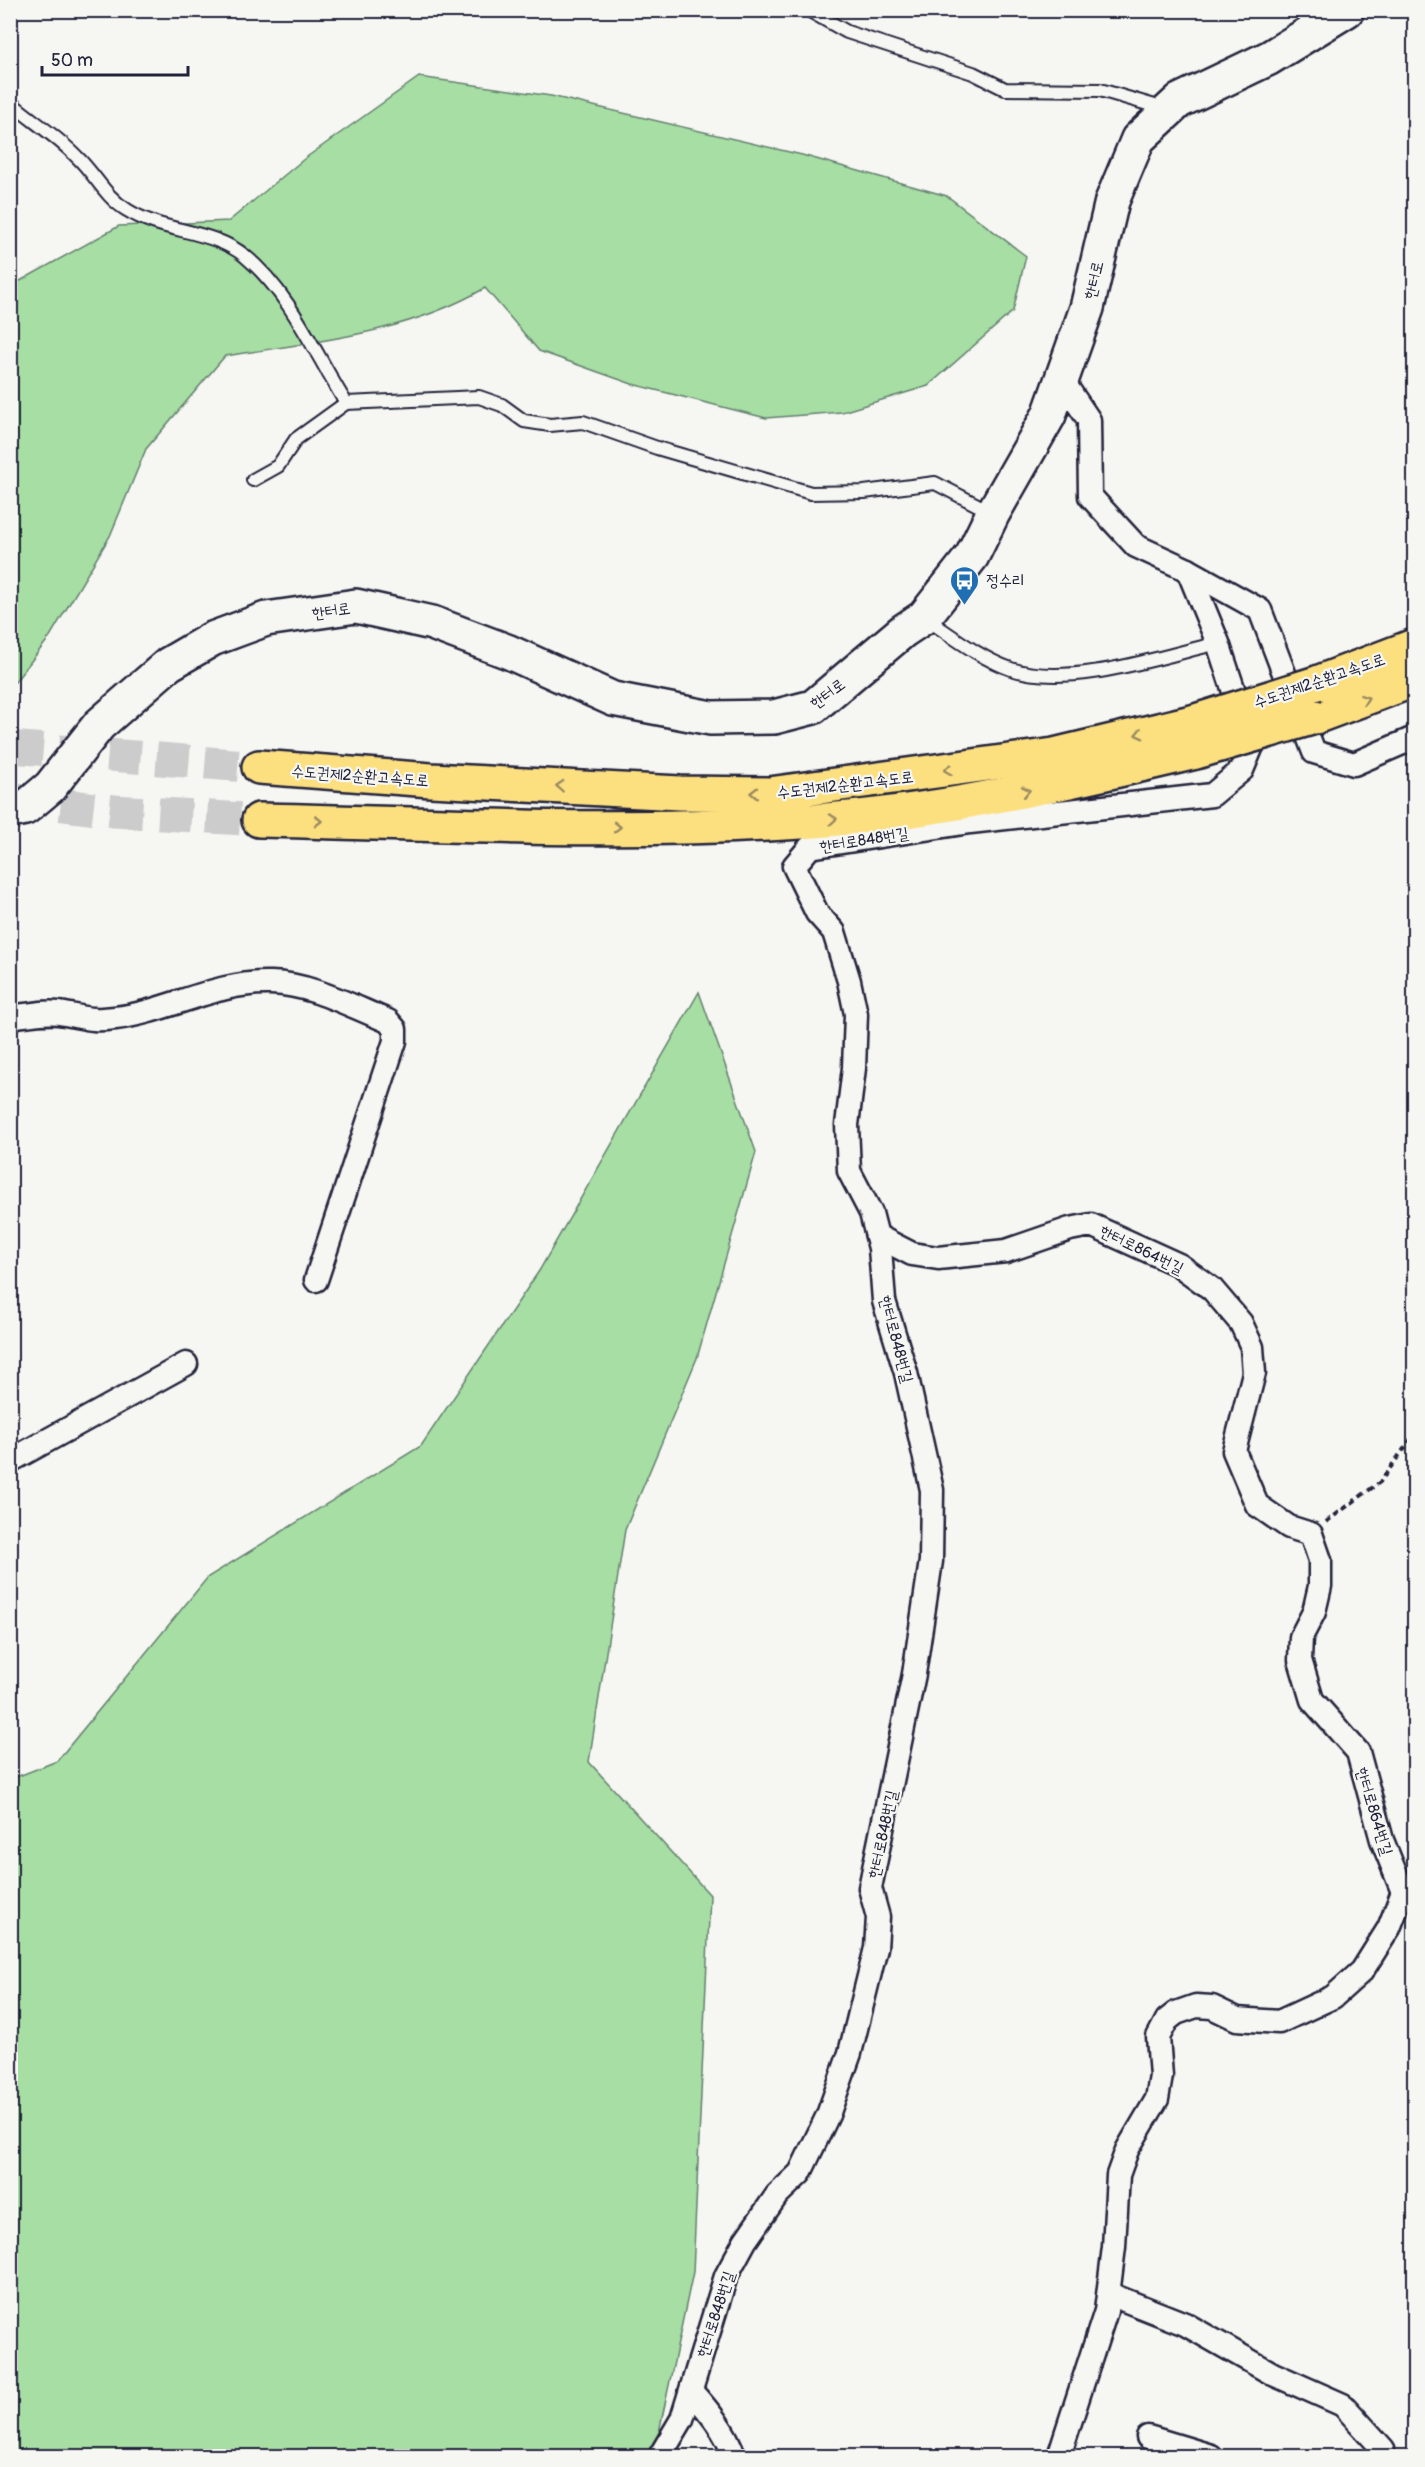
<svg xmlns="http://www.w3.org/2000/svg" width="1425" height="2467" viewBox="0 0 1425 2467" font-family="Pangolin,'Poor Story',sans-serif">
<rect width="100%" height="100%" fill="#f6f6f2"/>
<filter id="ink" filterUnits="userSpaceOnUse"><feTurbulence type="fractalNoise" baseFrequency=".0167" numOctaves="2"/><feDisplacementMap in="SourceGraphic" scale="12" xChannelSelector="R" yChannelSelector="G"/><feConvolveMatrix kernelMatrix="1 2 1 2 8 2 1 2 1" color-interpolation-filters="sRGB"/></filter>
<g filter="url(#ink)">
<!-- green -->
<g fill="#a6dea3" stroke="#64806f" stroke-width="1.5">
<path d="M419,77L551,96L802,155L947,196L1026,256L1013,311L928,386L842,412L766,418L632,384L539,351L485,288C407,334 313,342 225,356L146,449L110,536L49,638L11,687V286L119,226L229,221L304,159Z"/>
<polygon points="699,992 756,1152 697,1358 625,1530 589,1762 710,1895 693,2272 654,2456 11,2456 11,1779 57,1761 208,1577 421,1446 539,1271"/>
</g>
<g fill="none" stroke-linecap="round" stroke-linejoin="round">
<!-- highway-tunnel -->
<g stroke="#cccccd" stroke-width="33" stroke-dasharray="33 16" stroke-linecap="butt">
<polyline points="10,747 259,767"/>
<polyline points="12,799 114,811 259,820"/>
</g>
<defs>
<g id="lane">
<polyline points="808,10 847,32 973,73 1005,89 1100,90 1165,109"/>
<path d="M10,102C32,121 57,136 77,157C95,174 105,197 127,210C163,233 212,229 245,256C291,294 315,354 346,403"/>
<polyline points="253,480 278,466 296,439 346,403 479,397 502,405 524,421 550,425 583,422 657,448 811,493 864,492 935,483 991,512"/>
<path d="M925,618C952,636 980,658 1011,669C1070,688 1159,657 1218,643"/>
</g>
<g id="street">
<polyline points="1062,380 1089,420 1090,496 1136,546 1188,570 1260,610 1314,752 1354,764 1414,738"/>
<path d="M10,1017C28,1015 48,1010 65,1014C87,1018 91,1021 115,1018C167,1012 217,981 271,983C311,984 351,1006 388,1021L395,1029V1041L316,1280"/>
<polyline points="877,1236 912,1254 938,1258 1006,1251 1070,1229 1091,1225 1179,1265 1212,1289 1241,1323 1252,1347 1254,1373 1234,1451 1257,1505 1289,1527 1311,1534 1320,1560 1320,1586 1314,1612 1301,1637 1300,1660 1312,1700 1358,1752 1382,1840 1403,1892 1414,1899"/>
<polyline points="10,1461 186,1364"/>
<polyline points="1109,2294 1185,2324 1273,2374 1343,2405 1383,2449"/>
<path d="M691,2391C708,2410 726,2431 734,2456"/>
<polyline points="1148,2437 1211,2456"/>
<polyline points="660,2456 682,2419 726,2276 745,2241 777,2195 800,2173 828,2115 850,2053 876,1948 878,1917 870,1888 914,1674 931,1561 932,1490 906,1373 884,1301 880,1248 871,1213 849,1171 847,1125 854,1068 856,1014 849,981 834,932 817,913 794,866 810,847 970,822 1212,795 1242,770 1252,746 1218,643 1188,570"/>
<polyline points="1059,2456 1106,2311 1114,2247 1118,2175 1127,2150 1157,2099 1161,2076 1158,2037 1167,2020 1176,2013 1196,2006 1212,2007 1237,2019 1279,2022 1333,1997 1362,1971 1389,1928 1403,1892"/>
</g>
<polyline id="secondary" points="10,811 25,808 50,787 99,725 169,664 212,639 266,619 356,606 432,623 509,652 613,699 711,718 774,717 813,707 903,631 924,617 972,556 993,513 1049,415 1087,308 1112,201 1138,139 1179,101 1269,58 1347,10"/>
<g id="highway">
<polyline points="1317,683 1414,646"/>
<polyline points="1315,717 1414,680"/>
<polyline points="259,767 431,780 680,793 769,794 1054,755 1196,721"/>
<path d="M259,820C451,824 646,836 838,819C959,808 1078,780 1196,752"/>
</g>
</defs>
<!-- lane casing -->
<use href="#lane" stroke="#22223b" stroke-width="16"/>
<!-- street casing -->
<use href="#street" stroke="#22223b" stroke-width="27"/>
<!-- secondary casing -->
<use href="#secondary" stroke="#22223b" stroke-width="38"/>
<!-- highway casing -->
<use href="#highway" stroke="#22223b" stroke-width="38"/>
<!-- path -->
<polyline stroke="#22223b" stroke-width="4" stroke-dasharray="6 4.5" stroke-linecap="butt" points="1326,1522 1380,1482 1414,1435"/>
<!-- lane -->
<use href="#lane" stroke="#f6f6f2" stroke-width="12"/>
<!-- street -->
<use href="#street" stroke="#f6f6f2" stroke-width="22"/>
<!-- secondary -->
<use href="#secondary" stroke="#f6f6f2" stroke-width="33"/>
<!-- highway -->
<use href="#highway" stroke="#fce080" stroke-width="33"/>
<defs>
<g id="highway-bridge">
<polyline points="1196,721 1317,683"/>
<polyline points="1196,752 1315,717"/>
</g>
</defs>
<!-- highway-bridge casing -->
<use href="#highway-bridge" stroke="#22223b" stroke-width="38" stroke-linecap="butt"/>
<!-- highway-bridge -->
<use href="#highway-bridge" stroke="#fce080" stroke-width="33"/>
</g>
<!-- one-way arrows -->
<defs><path id="oneway-chevron" d="M-2-3.5L2.5 0L-2 3.5" fill="none" stroke-width="1.6" stroke-linecap="round" stroke-linejoin="round" transform="scale(1.5)"/></defs>
<g stroke="#9a8a61">
<use href="#oneway-chevron" transform="translate(1365 699) rotate(-20)"/>
<use href="#oneway-chevron" transform="translate(1139 734) rotate(167)"/>
<use href="#oneway-chevron" transform="translate(948 770) rotate(172)"/>
<use href="#oneway-chevron" transform="translate(560 786) rotate(-177)"/>
<use href="#oneway-chevron" transform="translate(1026 791) rotate(-11)"/>
<use href="#oneway-chevron" transform="translate(754 793) rotate(-179)"/>
<use href="#oneway-chevron" transform="translate(833 819) rotate(-5)"/>
<use href="#oneway-chevron" transform="translate(318 821) rotate(1)"/>
<use href="#oneway-chevron" transform="translate(617 827)"/>
</g>
</g>
<!-- icons -->
<defs>
<symbol id="bus-pin" viewBox="-11 -11 22 30"><path d="M0 17L-7.5 6A9.5 9.5 0 1 1 7.5 6Z" fill="#1f6fb2" stroke="#f6f6f2"/><path d="M-5-6H5V4H4V6H2V4H-2V6H-4V4H-5ZM-3.5-4V0h7V-4ZM-3.5 1.2v1.5H-2V1.2ZM2 1.2v1.5H3.5V1.2Z" fill="#fff"/></symbol>
</defs>
<g fill-rule="evenodd">
<use href="#bus-pin" x="948" y="564" width="33" height="45"/>
</g>
<g text-anchor="middle" stroke-width="4.5" stroke-linejoin="round" paint-order="stroke">
<!-- street labels -->
<g font-size="16" fill="#22223b" stroke="#f6f6f2">
<text transform="translate(1093 280) rotate(-77)" y="6">한터로</text>
<text transform="translate(331 610) rotate(-8)" y="6">한터로</text>
<text transform="translate(1319 680) rotate(-19)" y="6">수도권제2순환고속도로</text>
<text transform="translate(827 693) rotate(-36)" y="6">한터로</text>
<text transform="translate(360 775) rotate(4)" y="6">수도권제2순환고속도로</text>
<text transform="translate(845 784) rotate(-7)" y="6">수도권제2순환고속도로</text>
<text transform="translate(864 839) rotate(-9)" y="6">한터로848번길</text>
<text transform="translate(1142 1249) rotate(26)" y="6">한터로864번길</text>
<text transform="translate(897 1339) rotate(75)" y="6">한터로848번길</text>
<text transform="translate(1375 1811) rotate(73)" y="6">한터로864번길</text>
<text transform="translate(882 1834) rotate(-78)" y="6">한터로848번길</text>
<text transform="translate(715 2314) rotate(-72)" y="6">한터로848번길</text>
</g>
<!-- poi labels -->
<g font-size="16" fill="#22223b" stroke="#f6f6f2" text-anchor="start">
<text x="986" y="586">정수리</text>
</g>
</g>
<!-- margin -->
<rect width="1425" height="2467" fill="none" stroke="#f6f6f2" stroke-width="36"/>
<rect x="18" y="18" width="1389" height="2431" fill="none" stroke="#22223b" stroke-width="2" filter="url(#ink)"/>
<!-- scale -->
<path d="M42 66v9h146v-9" fill="none" stroke="#22223b" stroke-width="3"/>
<text x="51" y="66" font-size="18" fill="#22223b" stroke="#f6f6f2" stroke-width="4.5" paint-order="stroke">50 m</text>
</svg>
